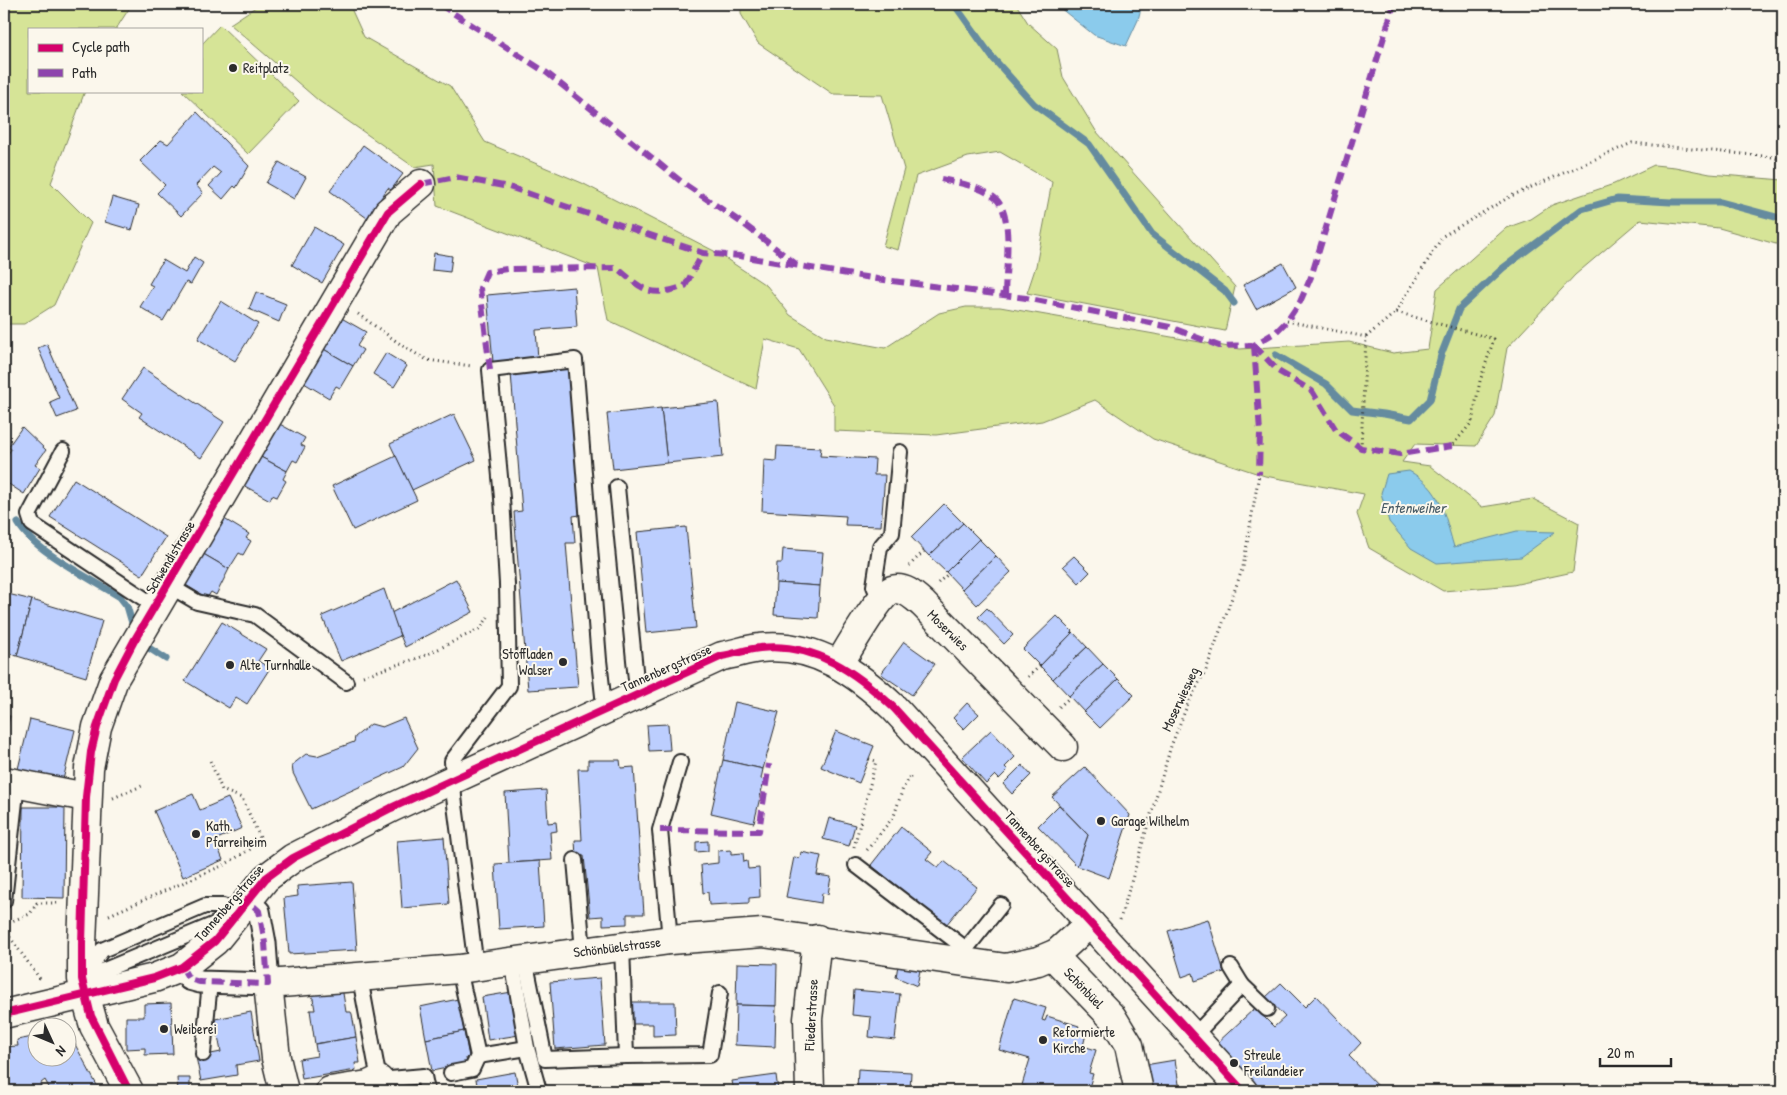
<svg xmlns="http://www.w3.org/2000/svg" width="1787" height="1095" viewBox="0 0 1787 1095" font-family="'Patrick Hand',sans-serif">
<rect width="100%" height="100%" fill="#fbf7ec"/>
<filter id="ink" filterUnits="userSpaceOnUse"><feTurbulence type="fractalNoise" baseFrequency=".02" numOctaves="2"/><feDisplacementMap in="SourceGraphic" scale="10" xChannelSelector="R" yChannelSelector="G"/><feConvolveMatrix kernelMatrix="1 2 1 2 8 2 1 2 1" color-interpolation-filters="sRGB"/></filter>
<g filter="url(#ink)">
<!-- green -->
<g fill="#d6e497" stroke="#808861">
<polygon points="4,4 132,4 116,29 29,29 29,91 85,91 51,183 91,223 54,305 24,324 4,324"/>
<polygon points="260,4 349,4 364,37 450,86 485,142 582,183 716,252 767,286 790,315 826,337 885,348 939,313 966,307 1000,307 1240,349 1349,342 1393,353 1428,349 1437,289 1506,228 1531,219 1552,205 1614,184 1654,165 1675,167 1710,174 1783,180 1783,246 1719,228 1640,220 1575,275 1507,348 1495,416 1476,446 1415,444 1402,462 1430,466 1482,507 1533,499 1579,523 1573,572 1513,585 1443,591 1369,548 1357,514 1364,494 1265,476 1153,439 1095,400 1042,421 936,435 834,431 834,405 799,349 765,339 756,389 608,320 598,268 437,206 434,164 414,167 319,101 230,24"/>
<polygon points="741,4 1016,4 1028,23 1057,49 1063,77 1096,131 1235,287 1225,331 1027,293 1036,266 1052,182 1000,152 968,157 916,176 898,250 883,246 904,169 882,95 833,94 758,43 741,14"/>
<polygon points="220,25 299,101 248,154 182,91 201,91 201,45"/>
</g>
<!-- water -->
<g fill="#8bcbec" stroke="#658b9f">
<polygon points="1055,4 1142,4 1138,20 1126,46 1094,35"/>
<path d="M1409,471C1442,489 1444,514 1454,547L1517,531L1555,532L1521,557L1437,563L1411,548L1389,522L1381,493L1387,474Z"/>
</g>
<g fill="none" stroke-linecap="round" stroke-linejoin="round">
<!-- stream -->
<g stroke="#658b9f" stroke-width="7">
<polyline points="954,4 992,57 1034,104 1089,144 1152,234 1225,291 1234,303"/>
<polyline points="1276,355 1326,384 1352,410 1384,414 1411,419 1430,400 1441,355 1459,309 1503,268 1582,209 1617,199 1671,202 1720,202 1783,219"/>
<path d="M18,523C35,552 90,578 120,597L127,606L134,630"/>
<polyline points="149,648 166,659"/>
</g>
</g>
<!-- building -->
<g fill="#bccefe" stroke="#2b2b2b">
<polygon points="197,112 249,166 236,188 234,186 223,199 209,186 221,173 213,167 196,185 203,193 181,216 157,193 165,185 140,161 161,140 168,144"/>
<polygon points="363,145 403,174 391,190 388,188 367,218 330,191"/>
<polygon points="279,162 306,177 294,199 266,183"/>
<polygon points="112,197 139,205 132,230 105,222"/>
<polygon points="314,227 344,245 322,283 292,265"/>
<polygon points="434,253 452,256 450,272 432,270"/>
<polygon points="194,257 203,263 191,284 186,282 163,321 140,307 153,286 149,284 163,260 185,273"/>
<polygon points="1283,263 1296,287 1256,309 1243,285"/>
<polygon points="574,287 577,327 536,330 538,359 493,362 487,295"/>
<polygon points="256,292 286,304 279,322 249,309"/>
<polygon points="221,301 258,324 235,361 198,339"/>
<polygon points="338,316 366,332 357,346 363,350 353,366 320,347"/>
<polygon points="47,344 76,411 57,418 50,402 59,398 38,348"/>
<polygon points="320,347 353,366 340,388 336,386 329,398 304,383 309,376 305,373"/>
<polygon points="386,353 407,366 394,387 373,374"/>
<polygon points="143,368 224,422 201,458 139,417 142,413 122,399"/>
<polygon points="568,369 580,515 573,516 575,543 566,543 578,687 528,690 514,512 522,511 511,373"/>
<polygon points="718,402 723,457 667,463 661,408"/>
<polygon points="661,408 667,463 613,469 607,414"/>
<polygon points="454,414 476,460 412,490 390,444"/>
<polygon points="276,422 305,438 301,445 305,447 297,462 293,460 287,471 257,455"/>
<polygon points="22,427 46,450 35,465 40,468 24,494 4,481 4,461 11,449 8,447"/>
<polygon points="777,446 821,448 820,456 875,459 874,475 885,475 881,526 845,525 846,516 762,511 764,460 776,461"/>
<polygon points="257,455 287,471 283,479 286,481 277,497 272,495 270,500 241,484"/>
<polygon points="396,456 417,500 353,530 332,486"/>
<polygon points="74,479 166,537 142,575 50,517"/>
<polygon points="944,504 963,523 929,556 911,537"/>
<polygon points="221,517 249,534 246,538 251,541 243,555 239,553 229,569 200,552"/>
<polygon points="963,523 979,539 946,572 929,556"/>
<polygon points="686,527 696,628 646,633 637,532"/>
<polygon points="979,539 996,556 962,589 946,572"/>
<polygon points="783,549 823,552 820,586 776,583 777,563 782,563"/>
<polygon points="200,552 229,569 216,595 211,592 207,598 181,582"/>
<polygon points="996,556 1011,572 977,605 962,589"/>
<polygon points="1074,556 1090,572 1079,583 1063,566"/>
<polygon points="456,579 473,612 405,647 391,613"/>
<polygon points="776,583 820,586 818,618 774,615"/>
<polygon points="384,589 400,636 341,661 322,616"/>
<polygon points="4,593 32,600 17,656 4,652"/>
<polygon points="32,600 102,621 86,677 17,656"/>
<polygon points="987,608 1013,635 1004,644 978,617"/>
<polygon points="1057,616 1073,632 1040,666 1023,649"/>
<polygon points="222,622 266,649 258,661 270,668 247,704 236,697 229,708 185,681"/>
<polygon points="1073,632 1087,647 1053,679 1040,666"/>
<polygon points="904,642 935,664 912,695 881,674"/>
<polygon points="1087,647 1103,664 1069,696 1053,679"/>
<polygon points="1103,664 1118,679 1084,712 1069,696"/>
<polygon points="1118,679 1134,695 1100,728 1084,712"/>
<polygon points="735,702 779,712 763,769 723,760"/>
<polygon points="967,703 979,714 964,729 953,718"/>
<polygon points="4,715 10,716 4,741"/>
<polygon points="404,718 418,748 403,767 311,809 293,773 292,765 306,754 317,756 354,742 355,737 371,724 382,727"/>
<polygon points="30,719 75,730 63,780 18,769"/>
<polygon points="668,724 670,750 649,751 647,725"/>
<polygon points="991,730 1015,757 1005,767 1008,770 999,779 995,775 986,784 962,757"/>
<polygon points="836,731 874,746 859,783 821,767"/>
<polygon points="588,760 620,760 621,768 634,767 644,914 627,914 627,924 603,925 603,916 590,917 584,856 576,857 575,840 582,840 578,769 588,769"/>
<polygon points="723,760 763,769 761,779 764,780 754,823 711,813"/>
<polygon points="1022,765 1031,775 1012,794 1003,784"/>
<polygon points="1085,767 1130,815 1109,878 1077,866 1088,835 1052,797"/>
<polygon points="546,790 548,823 556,822 557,831 550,832 552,860 509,863 505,793"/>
<polygon points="193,794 200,810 228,798 242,828 215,840 223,860 183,877 154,811"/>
<polygon points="1059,805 1088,835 1077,866 1038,826"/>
<polygon points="23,807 65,807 64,898 22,897"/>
<polygon points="829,818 855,825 849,846 823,839"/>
<polygon points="901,827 932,852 926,859 938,868 944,861 977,887 946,925 871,865"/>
<polygon points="444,837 449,904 402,908 397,841"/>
<polygon points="708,841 708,851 696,852 696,842"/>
<polygon points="731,850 731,854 743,853 744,862 747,861 748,869 759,868 760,897 749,898 749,903 709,905 708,892 703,893 701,865 718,863 718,851"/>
<polygon points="801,852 821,856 817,875 831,877 828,894 822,893 821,903 786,897 794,857 800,858"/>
<polygon points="540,861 544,926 499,929 495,864"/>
<polygon points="352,882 357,950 289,954 284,898 298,896 297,886"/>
<polygon points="1208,919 1224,972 1195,981 1193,973 1182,977 1168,931"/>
<polygon points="737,963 777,964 776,1006 736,1005"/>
<polygon points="898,965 920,970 917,986 896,977"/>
<polygon points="600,978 605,1045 555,1049 550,982"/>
<polygon points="1281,983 1305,1007 1316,996 1361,1043 1349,1056 1383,1091 1272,1091 1267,1087 1262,1091 1216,1044 1255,1008 1274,1027 1285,1017 1266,997"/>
<polygon points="342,987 346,1012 351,1012 352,1014 356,1037 315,1044 310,1010 315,1010 312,993"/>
<polygon points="854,990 900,994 895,1040 869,1037 871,1017 852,1015"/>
<polygon points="512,992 519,1035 488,1040 482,997"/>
<polygon points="1014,998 1046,1008 1042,1020 1045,1021 1047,1016 1079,1026 1077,1031 1086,1034 1083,1046 1096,1050 1089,1073 1093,1074 1088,1091 1044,1091 1022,1085 1030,1059 999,1050"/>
<polygon points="458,999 464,1031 426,1039 420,1007"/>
<polygon points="632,1002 675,1002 676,1035 653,1036 653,1024 632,1024"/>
<polygon points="171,1003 173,1054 145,1055 145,1048 126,1049 126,1017 144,1017 144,1004"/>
<polygon points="736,1005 776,1006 775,1047 735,1045"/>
<polygon points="251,1012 259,1061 236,1065 237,1075 201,1081 196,1057 221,1052 215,1019"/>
<polygon points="464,1031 469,1057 466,1058 467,1064 432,1071 426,1039"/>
<polygon points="68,1035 70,1035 100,1091 51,1091 45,1080 41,1083 41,1091 4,1091 4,1047 18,1046 17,1040 38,1036 38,1058 68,1058"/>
<polygon points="356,1037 360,1063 355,1063 356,1070 302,1079 299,1059 317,1056 315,1044"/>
<polygon points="1175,1060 1180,1090 1190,1088 1191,1091 1149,1091 1145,1065"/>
<polygon points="858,1069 911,1072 910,1091 857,1091"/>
<polygon points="515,1072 519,1091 478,1091 476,1079"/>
<polygon points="776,1075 778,1091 734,1091 732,1081"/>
<polygon points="177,1078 190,1078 190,1091 178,1091"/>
<polygon points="411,1082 412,1085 416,1084 418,1091 383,1091 382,1086"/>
</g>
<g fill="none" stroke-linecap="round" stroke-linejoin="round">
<defs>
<g id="service">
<polyline points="63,451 29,515 32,524 155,606"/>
<polyline points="617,487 636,680 641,692"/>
<polyline points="168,585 197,602 255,615 346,682"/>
<polyline points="880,600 874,586 880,547 892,533 900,452"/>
<polyline points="575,860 583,951"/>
<polyline points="856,865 966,949 964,961"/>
<polyline points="4,901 17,783"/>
<polyline points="670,940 660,830 680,762"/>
<polyline points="622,946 626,1056 710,1055 720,993"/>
<polyline points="966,949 1001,905"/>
<polyline points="525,959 545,1059 626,1056"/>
<polyline points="512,961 527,1048 539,1091"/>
<polyline points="476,967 454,797 452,761 509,686 507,584 502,498 490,370 575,360 599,660 603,696 608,708"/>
<polyline points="1231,967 1242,985"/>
<polyline points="85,975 102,950 205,906 223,906 236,915"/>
<polyline points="360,978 379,1080 424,1076 427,1091"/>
<polyline points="83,979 227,919"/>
<polyline points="1193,1037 1242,985 1267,1009"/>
<polyline points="203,1054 210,982"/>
<polyline points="478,1056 527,1048"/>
<polyline points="451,1073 472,1069 478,1056 459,969"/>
</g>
<polyline id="pedestrian" points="182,967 189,979 200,982 268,984 265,943 259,911 247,900"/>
<g id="minor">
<path d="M839,664C848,650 879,595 892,590C904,586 914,596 923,604L1063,747"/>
<polyline points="4,781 86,797"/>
<polyline points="1090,923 1057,953 1060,963 1112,1017 1129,1045 1139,1091"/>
<polyline points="85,994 82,979 82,944 89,768 97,727 114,679 388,212 421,184"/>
<polyline points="284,1091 276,1058 268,984 459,969 670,940 763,933 1006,968 1038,961 1057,953"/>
<polyline points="330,1091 368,1085 379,1080"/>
<polyline points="810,1091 808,1019 817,939"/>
</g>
<g id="tertiary">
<polyline points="85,994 94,1026 129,1091"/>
<path d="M4,1014L154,978L182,967L215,941L266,878L293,858L391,808L722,656C735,654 748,649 760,648C815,642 857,673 894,708L1243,1091"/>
</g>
</defs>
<!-- service casing -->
<use href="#service" stroke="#2b2b2b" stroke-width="18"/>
<!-- pedestrian casing -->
<use href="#pedestrian" stroke="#2b2b2b" stroke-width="25"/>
<!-- minor casing -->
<use href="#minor" stroke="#2b2b2b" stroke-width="31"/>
<!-- tertiary casing -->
<use href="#tertiary" stroke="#2b2b2b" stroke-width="31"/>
<!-- path -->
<g stroke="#2b2b2b" stroke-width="3" stroke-dasharray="1 4" stroke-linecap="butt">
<polyline points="1396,312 1443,236 1511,196 1632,143 1773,157 1783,161"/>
<polyline points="358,314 403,346 427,360 472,366"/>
<polyline points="1287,321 1366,337 1361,448"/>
<polyline points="1366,337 1396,312 1494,339 1480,381 1472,422 1452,446"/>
<polyline points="909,566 924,551"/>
<polyline points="938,583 948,574"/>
<polyline points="363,676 424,656 481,628 488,617"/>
<polyline points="1028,677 1040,666"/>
<polyline points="1059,707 1070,697"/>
<polyline points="113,798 144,785"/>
<polyline points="854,847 876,761 869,759"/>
<polyline points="867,850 894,816 903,788 911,776"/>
<polyline points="109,915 224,865 262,842 242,798 222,790 209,758"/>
<polyline points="1120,920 1171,746 1189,701 1206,670 1243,567 1259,474"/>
<polyline points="4,924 30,914 37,903 58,903"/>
<polyline points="4,929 40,979"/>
</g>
<!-- service -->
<use href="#service" stroke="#fbf7ec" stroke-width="14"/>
<!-- pedestrian -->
<use href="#pedestrian" stroke="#fbf7ec" stroke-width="21"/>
<!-- minor -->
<use href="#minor" stroke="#fbf7ec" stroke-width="28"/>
<!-- tertiary -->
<use href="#tertiary" stroke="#fbf7ec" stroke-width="28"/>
<!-- quiet -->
<g stroke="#8e44ad" stroke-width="6" stroke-dasharray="12 6" stroke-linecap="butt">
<polyline points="439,4 547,73 683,183 745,225 796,264"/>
<path d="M941,179C959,183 980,186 995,198C1015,215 1005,271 1005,295"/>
<polyline points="421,184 455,177 509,187 703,253 740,256 877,279 1026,298 1170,327 1219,346 1254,345 1276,332 1287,321 1300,302 1311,277 1394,4"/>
<polyline points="1254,345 1278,371 1312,391 1336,430 1361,448 1400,454 1452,446"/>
<polyline points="1254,345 1260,432 1259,474"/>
<path d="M490,370L480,288L487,272L507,269L617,268C644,291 650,298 685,286L703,253"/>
<polyline points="660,830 759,831 769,764"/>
<polyline points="182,967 189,979 200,982 268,984 265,943 259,911 247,900"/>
</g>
<defs>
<g id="cycleway">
<path d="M4,1014L154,978L182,967L215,941L266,878L293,858L391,808L722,656C735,654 748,649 760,648C815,642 857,673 894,708L1243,1091"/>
<polyline points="129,1091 91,1016 82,979 82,944 86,797 91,752 97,727 114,679 134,641 388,212 421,184"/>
</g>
</defs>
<!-- cycleway casing -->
<use href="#cycleway" stroke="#fbf7ec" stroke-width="11"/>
<!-- cycleway -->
<use href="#cycleway" stroke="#d6006c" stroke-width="8"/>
</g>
</g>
<!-- markers -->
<g fill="#2b2b2b" stroke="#fbf7ec" stroke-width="2">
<circle cx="233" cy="68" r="5"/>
<circle cx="563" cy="662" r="5"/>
<circle cx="230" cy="665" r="5"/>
<circle cx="1101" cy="821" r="5"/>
<circle cx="196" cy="834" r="5"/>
<circle cx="164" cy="1029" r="5"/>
<circle cx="1043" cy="1040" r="5"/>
<circle cx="1234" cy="1063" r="5"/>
</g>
<g text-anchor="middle" stroke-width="4" stroke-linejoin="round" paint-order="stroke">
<!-- poi labels -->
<g font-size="14" fill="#2b2b2b" stroke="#fbf7ec" text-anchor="start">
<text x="243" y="73">Reitplatz</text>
<text x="553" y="659" text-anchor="end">Stoffladen<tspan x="553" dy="16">Walser</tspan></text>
<text x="240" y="670">Alte Turnhalle</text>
<text x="1111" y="826">Garage Wilhelm</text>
<text x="206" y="831">Kath.<tspan x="206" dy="16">Pfarreiheim</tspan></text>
<text x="174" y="1034">Weiberei</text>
<text x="1053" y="1037">Reformierte<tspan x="1053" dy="16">Kirche</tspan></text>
<text x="1244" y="1060">Streule<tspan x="1244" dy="16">Freilandeier</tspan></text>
</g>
<!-- street labels -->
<g font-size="14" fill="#2b2b2b" stroke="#fbf7ec">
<text transform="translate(170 557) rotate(-59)" y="5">Schwendistrasse</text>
<text transform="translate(948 630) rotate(45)" y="5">Moserwies</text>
<text transform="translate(666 668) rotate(-24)" y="5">Tannenbergstrasse</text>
<text transform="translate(1180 699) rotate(-65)" y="5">Moserwiesweg</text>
<text transform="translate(1040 849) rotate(48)" y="5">Tannenbergstrasse</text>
<text transform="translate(229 903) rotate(-49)" y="5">Tannenbergstrasse</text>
<text transform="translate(617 947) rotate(-7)" y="5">Schönbüelstrasse</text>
<text transform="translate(1084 988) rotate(46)" y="5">Schönbüel</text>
<text transform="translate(811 1015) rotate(-87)" y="5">Fliederstrasse</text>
</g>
<!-- water labels -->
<g font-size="15" font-style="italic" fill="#485b65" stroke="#fbf7ec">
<text x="1413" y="513">Entenweiher</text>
</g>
</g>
<!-- margin -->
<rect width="1787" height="1095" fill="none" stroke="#fbf7ec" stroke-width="20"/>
<rect x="10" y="10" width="1767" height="1075" fill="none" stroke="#2b2b2b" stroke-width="2" filter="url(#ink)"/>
<!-- legend -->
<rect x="28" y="28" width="175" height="65" fill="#fbf7ec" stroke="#a8a59f"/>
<rect x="38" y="44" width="25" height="8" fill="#d6006c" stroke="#a8a59f"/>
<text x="72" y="52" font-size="15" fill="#2b2b2b">Cycle path</text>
<rect x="38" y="69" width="25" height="8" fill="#8e44ad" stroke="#a8a59f"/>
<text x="72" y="78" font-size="15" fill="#2b2b2b">Path</text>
<!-- north arrow -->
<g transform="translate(52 1042) rotate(134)"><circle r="24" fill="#fbf7ec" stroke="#a8a59f"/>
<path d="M0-4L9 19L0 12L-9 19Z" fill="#2b2b2b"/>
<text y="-8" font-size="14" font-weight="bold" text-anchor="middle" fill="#2b2b2b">N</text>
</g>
<!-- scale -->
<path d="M1600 1058v8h71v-8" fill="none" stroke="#2b2b2b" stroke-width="2.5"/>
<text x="1607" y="1058" font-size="15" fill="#2b2b2b" stroke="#fbf7ec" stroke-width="4" paint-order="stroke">20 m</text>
</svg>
